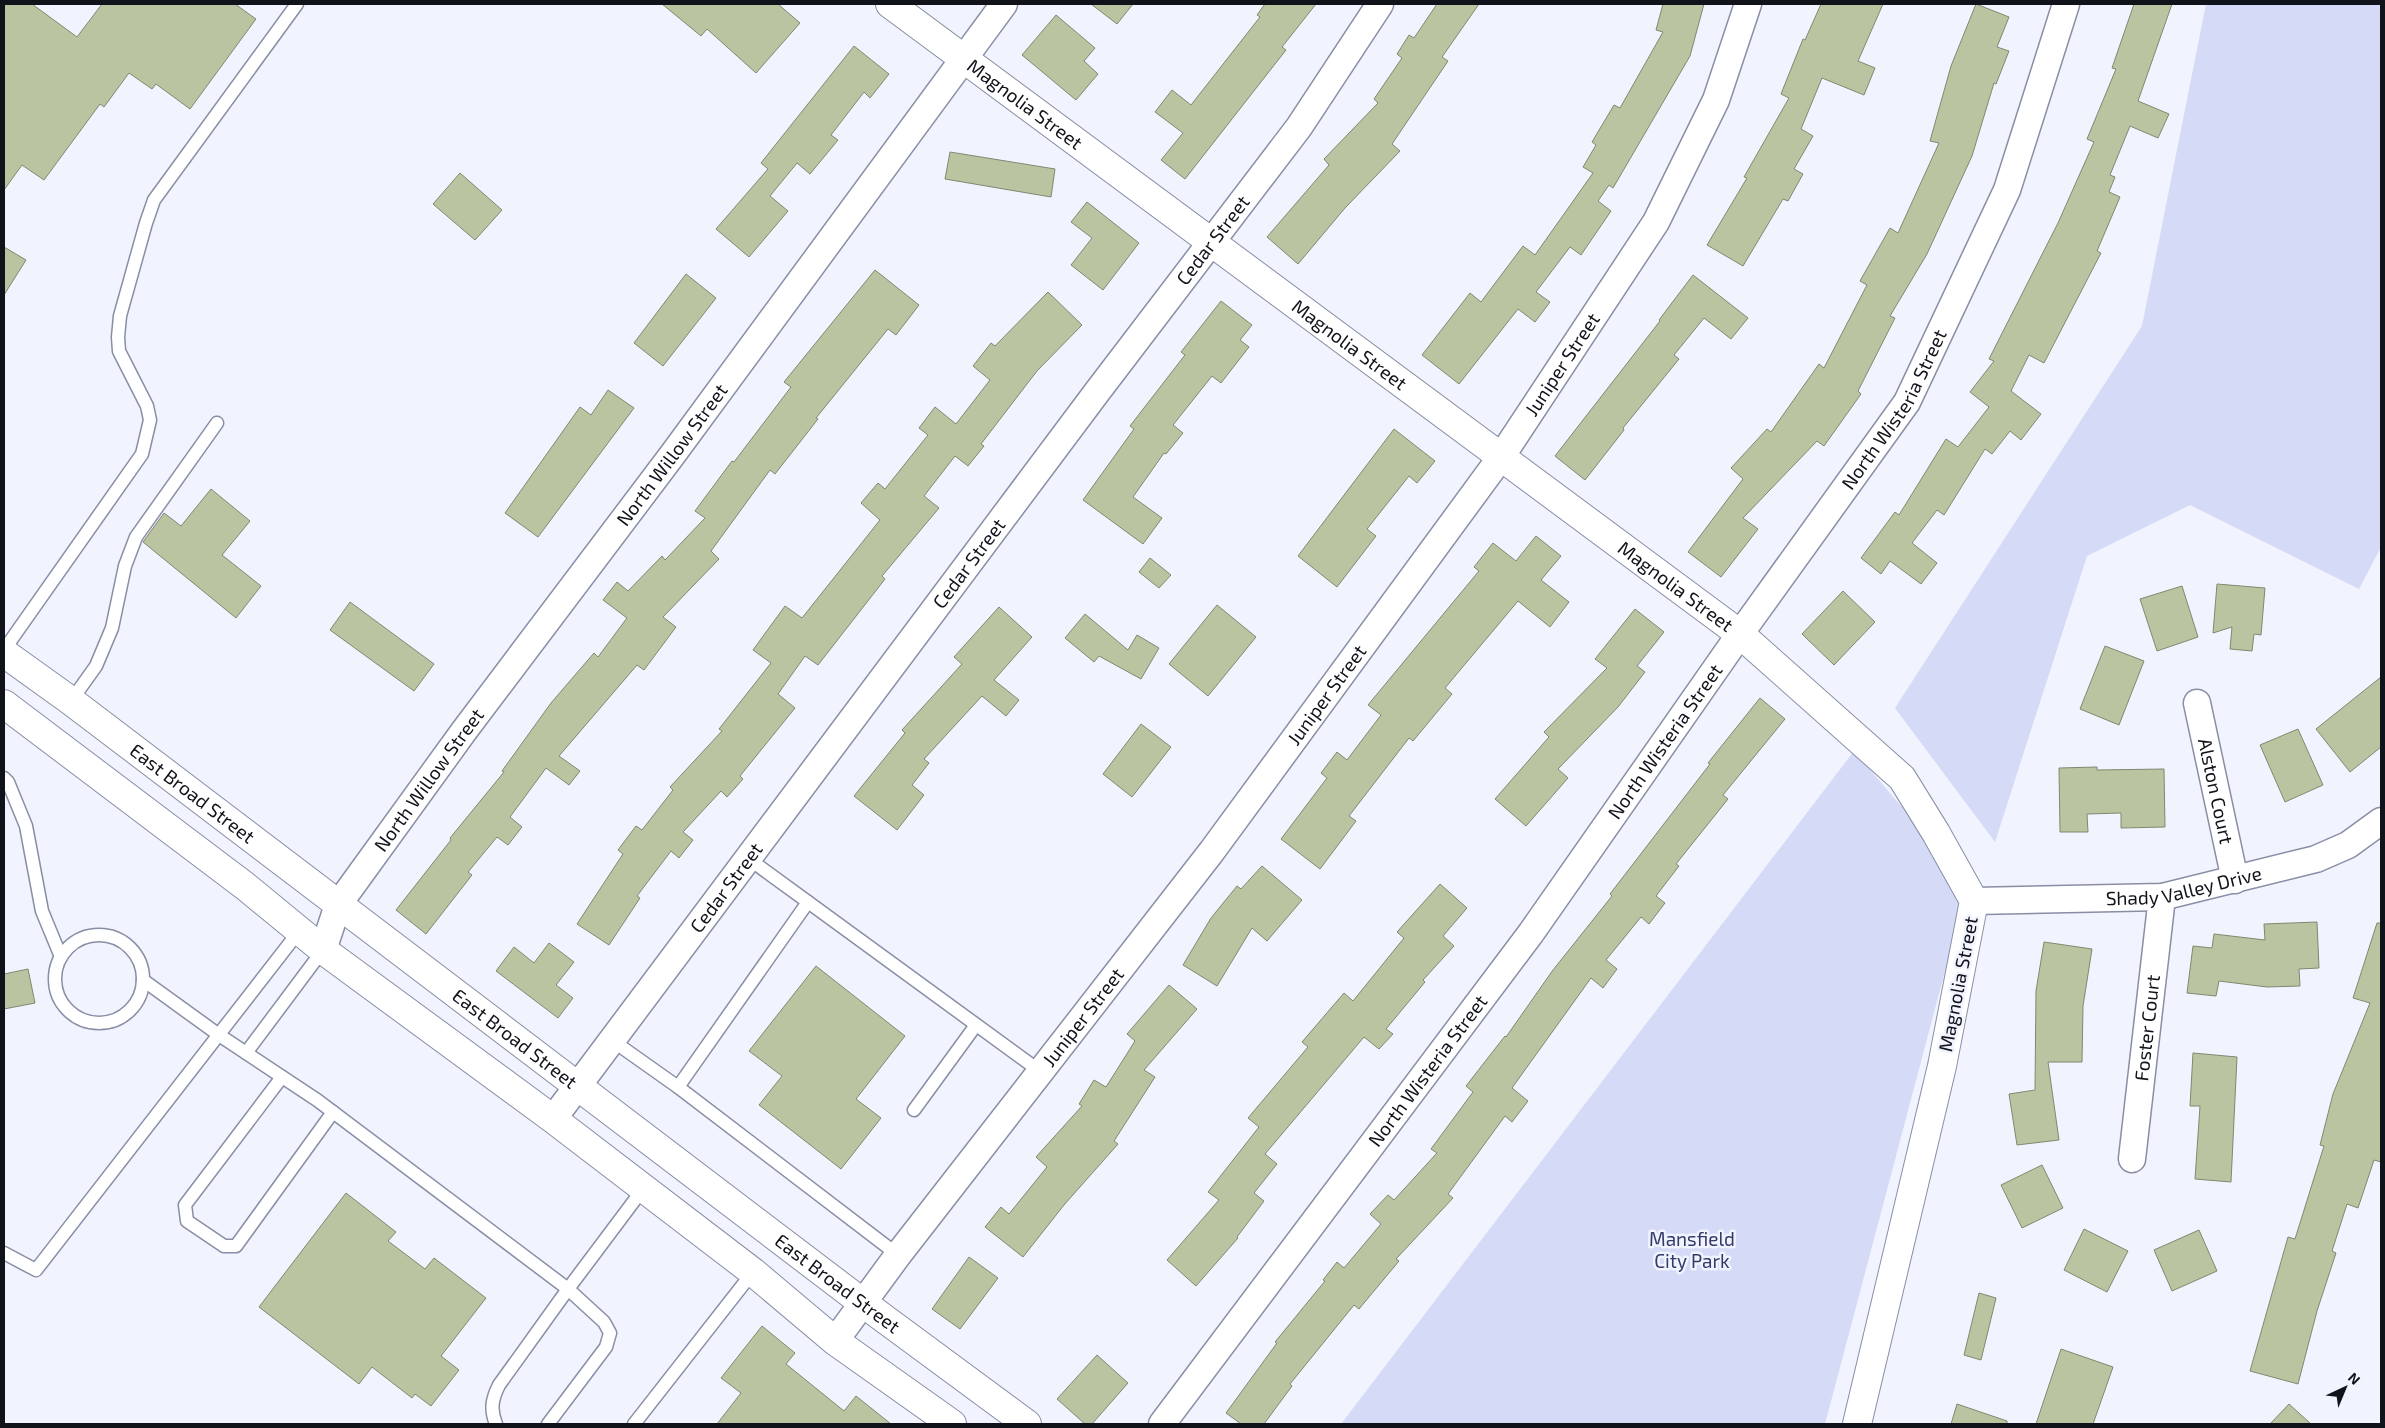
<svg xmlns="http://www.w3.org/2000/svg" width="2385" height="1428" viewBox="0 0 2385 1428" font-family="'Exo 2',sans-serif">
<rect width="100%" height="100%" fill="#f1f3fe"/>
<!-- green -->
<g fill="#d5daf6">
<polygon points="2206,4 2381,4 2381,547 2359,589 2190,505 2087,556 1995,842 1895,708 2142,326"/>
<polygon points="1854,751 1924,833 1963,903 1825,1424 1341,1424"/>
</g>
<!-- building -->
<g fill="#bac4a1" stroke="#818870">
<polygon points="4,4 32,4 77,37 102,4 235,4 256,19 190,109 156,84 152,89 129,73 104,107 100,104 44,180 22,165 4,190"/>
<polygon points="662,4 778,4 800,23 756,73 707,29 701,36"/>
<polygon points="1091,4 1133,4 1117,24"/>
<polygon points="1265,4 1316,4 1282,47 1286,50 1185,179 1161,160 1183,133 1155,112 1172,90 1191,105 1260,17 1257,15"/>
<polygon points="1437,4 1479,4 1442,57 1448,61 1392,144 1400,151 1345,208 1298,264 1267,237 1329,165 1324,159 1378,103 1374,99 1402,58 1397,54 1409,35 1414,38"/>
<polygon points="1663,4 1704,4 1690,56 1613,188 1609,185 1598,201 1611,211 1581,255 1570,247 1536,292 1550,302 1535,322 1518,309 1459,384 1422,355 1470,293 1481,302 1523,246 1535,255 1593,173 1583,167 1596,145 1592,142 1614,105 1620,108 1663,32 1656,30"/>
<polygon points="1821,4 1883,4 1858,61 1875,68 1864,95 1822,78 1801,129 1813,136 1794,169 1803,174 1788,201 1783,199 1743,266 1707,245 1747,178 1744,177 1789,98 1781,94 1803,39 1805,40"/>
<polygon points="1976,4 2009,17 1997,47 2009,51 1996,84 1994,83 1972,156 1927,254 1890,316 1895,318 1858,391 1861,394 1824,446 1817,441 1743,518 1758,529 1721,577 1688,552 1743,479 1731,468 1767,429 1771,432 1819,364 1824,368 1867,285 1860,281 1890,228 1898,233 1939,143 1930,141 1951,66"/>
<polygon points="2134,4 2172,4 2138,101 2169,114 2158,138 2130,126 2110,175 2115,177 2109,192 2120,197 2097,251 2101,253 2044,363 2029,355 2011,391 2041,414 2021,440 2010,431 1992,454 1985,449 1944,515 1937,510 1912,543 1937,563 1921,584 1890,561 1881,574 1861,558 1895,512 1899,515 1946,439 1958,447 1989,407 1970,392 1994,361 1989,359 2058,223 2094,142 2087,139 2116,69 2112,68"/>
<polygon points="1056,15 1095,48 1084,61 1098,74 1076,100 1022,55"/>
<polygon points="854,46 889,74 870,98 864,92 831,135 838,140 810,174 797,163 770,196 788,211 749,257 716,229 768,169 761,163"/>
<polygon points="950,152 1055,169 1051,197 945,179"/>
<polygon points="460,173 502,210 475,240 433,204"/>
<polygon points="1087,202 1139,243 1103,290 1071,265 1092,238 1071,222"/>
<polygon points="4,247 26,260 4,295"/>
<polygon points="875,270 919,305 896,335 888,329 816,418 818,419 775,474 770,470 711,551 719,559 663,617 676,627 644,670 637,665 559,756 580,771 569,785 546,768 510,817 522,827 508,845 497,837 468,872 472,875 426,934 396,910 451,840 450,838 504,772 502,771 551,703 594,653 598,657 627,618 603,600 617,582 628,591 662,556 665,560 705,518 695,511 732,461 734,462 791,387 784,382"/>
<polygon points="686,274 716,298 663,366 634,343"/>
<polygon points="1693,275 1748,318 1731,339 1704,318 1674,355 1679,359 1623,428 1624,430 1585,480 1555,456 1660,321 1659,320"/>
<polygon points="1048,292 1082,325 1037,371 981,444 984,446 968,466 955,456 924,496 939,508 882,576 885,579 818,665 805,656 778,694 795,708 740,776 743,779 727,797 721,791 683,832 693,840 679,858 671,851 637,896 640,898 609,945 577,924 623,854 618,850 636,826 642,830 673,790 670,787 722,731 719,729 771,663 753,650 785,606 802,618 880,520 861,503 878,483 885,489 928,435 919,428 935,407 956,424 990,380 973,366 991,343 995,346"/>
<polygon points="1221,301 1252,325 1240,340 1249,347 1221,383 1212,376 1173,425 1183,433 1166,454 1164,453 1133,497 1162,518 1143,544 1083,500 1134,429 1130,426 1185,355 1181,352"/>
<polygon points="608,390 634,408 538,537 505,513 580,407 591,415"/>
<polygon points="1394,429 1435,461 1417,483 1409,476 1367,529 1376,536 1337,587 1298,556"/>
<polygon points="211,489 250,521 222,555 261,586 236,618 143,542 164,513 181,526"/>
<polygon points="1536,536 1561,556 1541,580 1569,602 1550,627 1518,601 1445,688 1452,694 1413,741 1409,738 1349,816 1356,821 1320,869 1281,839 1327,778 1321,773 1337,752 1347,760 1381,715 1368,705 1479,571 1474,567 1493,543 1516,561"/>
<polygon points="1150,558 1171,575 1159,588 1139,572"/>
<polygon points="2217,584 2265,588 2261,635 2254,634 2252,651 2230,649 2232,627 2213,633"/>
<polygon points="2182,586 2198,637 2157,651 2140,599"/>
<polygon points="1843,591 1875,622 1834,665 1802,634"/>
<polygon points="350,602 434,664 414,691 330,630"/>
<polygon points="1217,605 1256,637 1208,696 1169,664"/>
<polygon points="999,607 1032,637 994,680 1019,700 1006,716 982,696 924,759 929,763 912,785 924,795 897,830 854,796 905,733 902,730 962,664 954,657"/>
<polygon points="1635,609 1664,632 1637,666 1645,672 1618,707 1558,769 1568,778 1526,826 1495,799 1549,737 1544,732 1607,668 1595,659"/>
<polygon points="1085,614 1128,650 1137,635 1159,648 1141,679 1099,656 1094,662 1065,638"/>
<polygon points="2105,646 2144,661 2119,725 2080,709"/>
<polygon points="2381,677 2381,747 2350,772 2316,729"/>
<polygon points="1760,698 1785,719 1723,795 1728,799 1676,864 1679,866 1656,896 1665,903 1649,924 1641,917 1606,960 1617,969 1603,988 1591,978 1512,1088 1528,1101 1512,1122 1505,1116 1448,1194 1453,1198 1396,1259 1399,1261 1359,1309 1354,1305 1290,1384 1292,1386 1264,1424 1241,1424 1226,1413 1277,1343 1275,1342 1325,1281 1323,1280 1337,1262 1344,1268 1381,1224 1370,1214 1388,1195 1394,1200 1437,1153 1431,1149 1473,1092 1466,1086 1505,1036 1506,1037 1553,970 1612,896 1610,894 1710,764 1708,763"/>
<polygon points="1141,724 1171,747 1132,797 1103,774"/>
<polygon points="2298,729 2323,785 2285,802 2260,745"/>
<polygon points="2097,767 2097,770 2164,769 2165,827 2121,828 2121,813 2087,814 2088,832 2060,832 2059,768"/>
<polygon points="1262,866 1302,900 1267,941 1252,928 1217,986 1183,965 1211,918 1237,886 1241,889"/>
<polygon points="1440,884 1467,908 1443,936 1454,946 1423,980 1425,982 1386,1029 1393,1034 1379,1049 1364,1037 1265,1154 1277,1164 1254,1193 1264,1201 1237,1237 1238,1238 1196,1286 1167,1260 1219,1200 1208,1192 1259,1127 1248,1118 1308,1047 1302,1042 1344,993 1353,1001 1404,938 1397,932"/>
<polygon points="2317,922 2319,968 2299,969 2300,986 2267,987 2219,981 2216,996 2187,993 2193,946 2212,948 2214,934 2265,940 2264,924"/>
<polygon points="2377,923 2381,923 2381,1162 2374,1160 2358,1208 2347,1204 2332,1251 2336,1253 2317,1311 2298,1384 2250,1371 2288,1237 2295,1239 2324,1146 2320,1145 2333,1094 2370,1003 2353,998"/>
<polygon points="2044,942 2092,949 2083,1006 2082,1062 2048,1062 2059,1140 2017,1145 2009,1094 2035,1090 2036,991"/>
<polygon points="549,943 574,962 556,985 573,998 558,1018 496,971 514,947 534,963"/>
<polygon points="816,966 905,1036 856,1099 881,1118 841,1169 759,1105 782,1076 749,1051"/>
<polygon points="28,969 35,1003 4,1009 4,974"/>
<polygon points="1169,985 1197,1009 1144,1070 1155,1077 1114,1141 1118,1144 1064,1205 1023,1257 985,1227 1001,1207 1009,1214 1047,1167 1036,1157 1082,1106 1079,1104 1094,1080 1106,1087 1135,1041 1127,1034"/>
<polygon points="2193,1053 2237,1057 2231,1182 2195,1179 2200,1106 2190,1106"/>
<polygon points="2042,1165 2063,1208 2022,1228 2001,1185"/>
<polygon points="346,1193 396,1232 388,1241 425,1269 434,1258 486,1298 441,1356 459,1370 431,1406 415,1394 412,1398 372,1367 359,1384 259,1307"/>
<polygon points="2084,1229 2128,1251 2107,1292 2064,1270"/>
<polygon points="2199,1230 2217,1271 2172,1291 2154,1250"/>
<polygon points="969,1257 998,1278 960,1329 932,1309"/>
<polygon points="1979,1293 1996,1298 1981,1360 1964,1355"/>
<polygon points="762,1326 795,1353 786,1364 844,1411 856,1396 891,1424 717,1424 741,1393 721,1378"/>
<polygon points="2061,1349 2113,1367 2093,1424 2036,1424"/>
<polygon points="1097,1355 1128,1383 1092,1424 1085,1424 1057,1399"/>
<polygon points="1957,1404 2007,1421 2007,1424 1951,1424"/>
<polygon points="2289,1404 2311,1424 2270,1424"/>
</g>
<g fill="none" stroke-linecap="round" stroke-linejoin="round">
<defs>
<g id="lane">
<polyline points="4,650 142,454 150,420 147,406 119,351 118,337 120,316 146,223 154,200 297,4"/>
<polyline points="71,701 96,666 112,628 125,566 136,537 217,423"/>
<polyline points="4,778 8,782 26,826 42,911 61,957"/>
<polyline points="808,902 1041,1072"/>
<circle cx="99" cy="979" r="44"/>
<polyline points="143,980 219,1035 317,1100 568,1289 643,1189"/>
<polyline points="613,1041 678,1087 808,902 749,859"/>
<polyline points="246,1053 323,950"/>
<polyline points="282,1077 185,1205 187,1221 224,1246 236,1246 333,1112"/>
<polyline points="678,1087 898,1255"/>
<polyline points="914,1110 976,1025"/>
<polyline points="4,1253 36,1270 300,930"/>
<path d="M496,1424C490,1409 492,1399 499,1385L568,1289L604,1322L610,1333L606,1347L548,1424"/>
<polyline points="634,1424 753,1272"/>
</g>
<g id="street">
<path id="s1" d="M2197,703L2235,880"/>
<path id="s2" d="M1974,901L2162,897L2316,859L2348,845L2381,821"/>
<path id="s3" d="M323,950L338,905L464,731L673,454L1004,4"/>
<path id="s4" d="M553,1119L1097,392L1299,127L1380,4"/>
<path id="s5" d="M2132,1159L2162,897"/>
<path id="s6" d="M835,1341L898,1255L1212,851L1501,457L1656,222L1716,100L1748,4"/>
<path id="s7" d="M1162,1424L1531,933L1740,634L1907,402L2007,190L2066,4"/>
</g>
<g id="secondary">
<path id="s8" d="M890,4L1740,634L1902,778L1936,833L1974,901L1942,1066L1857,1424"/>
<path id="s9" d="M4,653L71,701L863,1303L1027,1424"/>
<polyline points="4,704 245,886 323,950 553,1119 753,1272 835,1341 952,1424"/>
</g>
</defs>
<!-- lane casing -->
<use href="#lane" stroke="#898ea5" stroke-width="15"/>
<!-- street casing -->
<use href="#street" stroke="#898ea5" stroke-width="29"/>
<!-- secondary casing -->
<use href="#secondary" stroke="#898ea5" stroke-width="30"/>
<!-- lane -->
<use href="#lane" stroke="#fff" stroke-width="12"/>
<!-- street -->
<use href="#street" stroke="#fff" stroke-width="26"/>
<!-- secondary -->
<use href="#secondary" stroke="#fff" stroke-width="28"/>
</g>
<g text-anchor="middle" stroke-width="5" stroke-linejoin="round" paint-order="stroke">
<!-- street labels -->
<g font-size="19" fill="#11131b" stroke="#f1f3fe">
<text dy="7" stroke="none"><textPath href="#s8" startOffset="168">Magnolia Street</textPath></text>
<text dy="7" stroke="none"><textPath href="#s4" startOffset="1099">Cedar Street</textPath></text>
<text dy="7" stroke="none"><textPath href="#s8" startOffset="572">Magnolia Street</textPath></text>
<text dy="7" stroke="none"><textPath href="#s6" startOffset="1218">Juniper Street</textPath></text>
<text dy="7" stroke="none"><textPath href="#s7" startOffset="1252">North Wisteria Street</textPath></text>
<text dy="7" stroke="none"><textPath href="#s3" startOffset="608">North Willow Street</textPath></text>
<text dy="7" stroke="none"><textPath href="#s4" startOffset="694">Cedar Street</textPath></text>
<text dy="7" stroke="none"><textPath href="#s8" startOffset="978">Magnolia Street</textPath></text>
<text dy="7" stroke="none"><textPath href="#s6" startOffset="812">Juniper Street</textPath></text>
<text dy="7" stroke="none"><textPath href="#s7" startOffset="848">North Wisteria Street</textPath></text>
<text dy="7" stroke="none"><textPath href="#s3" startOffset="202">North Willow Street</textPath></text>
<text dy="7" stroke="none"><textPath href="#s1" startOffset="90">Alston Court</textPath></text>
<text dy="7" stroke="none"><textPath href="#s9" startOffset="235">East Broad Street</textPath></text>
<text dy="7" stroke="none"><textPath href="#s2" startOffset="211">Shady Valley Drive</textPath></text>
<text dy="7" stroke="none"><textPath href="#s4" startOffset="289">Cedar Street</textPath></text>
<text transform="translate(1958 984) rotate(-79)" y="7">Magnolia Street</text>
<text dy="7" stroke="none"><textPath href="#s6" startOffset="408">Juniper Street</textPath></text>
<text dy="7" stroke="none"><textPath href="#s5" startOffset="132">Foster Court</textPath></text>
<text dy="7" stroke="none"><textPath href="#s9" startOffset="640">East Broad Street</textPath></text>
<text dy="7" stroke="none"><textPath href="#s7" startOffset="442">North Wisteria Street</textPath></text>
<text dy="7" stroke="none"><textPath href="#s9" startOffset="1045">East Broad Street</textPath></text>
</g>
<!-- park labels -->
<g font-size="19" fill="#353b68" stroke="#f1f3fe">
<text x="1692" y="1246">Mansfield<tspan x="1692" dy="22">City Park</tspan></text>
</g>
</g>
<!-- border -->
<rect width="2385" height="1428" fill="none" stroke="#11131b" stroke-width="10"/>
<!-- north arrow -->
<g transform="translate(2345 1388) rotate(44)" stroke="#f1f3fe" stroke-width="4" paint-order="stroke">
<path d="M0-4L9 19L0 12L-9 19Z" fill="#11131b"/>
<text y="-8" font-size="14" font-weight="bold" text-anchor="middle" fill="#11131b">N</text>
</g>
</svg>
